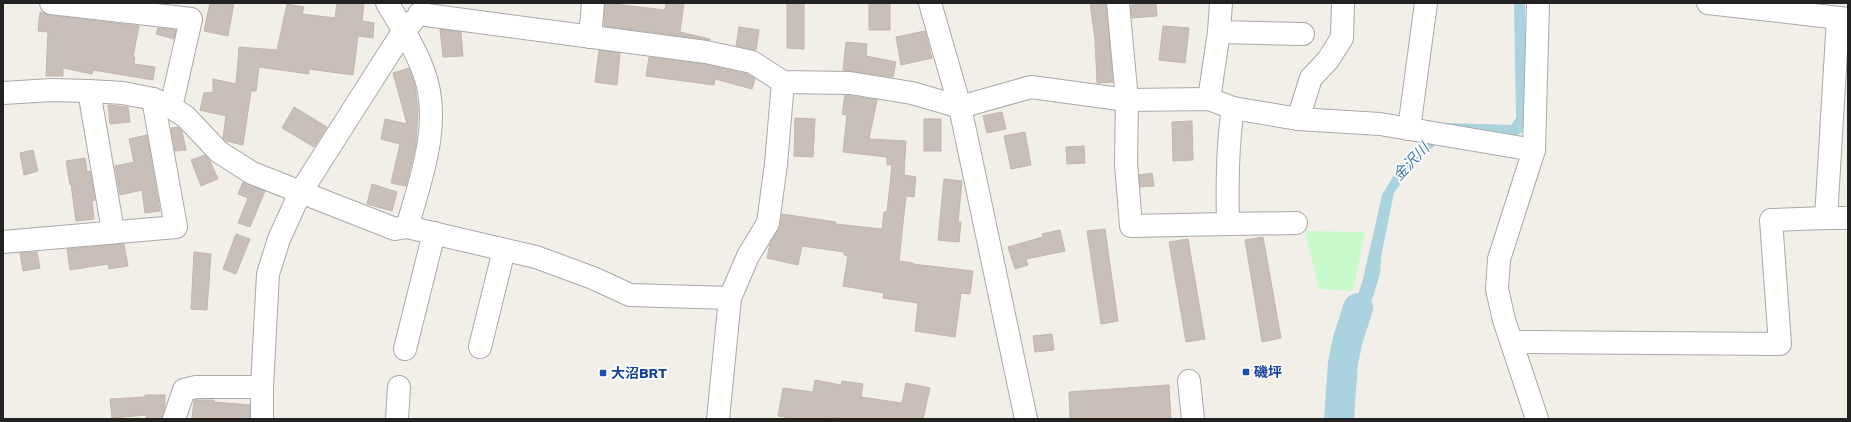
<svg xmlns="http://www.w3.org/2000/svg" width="1851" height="422" viewBox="0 0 1851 422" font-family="'Work Sans','Noto Sans JP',sans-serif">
<rect width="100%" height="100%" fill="#f2efe9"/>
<!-- park -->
<polygon fill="#c8facc" points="1305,231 1365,232 1353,291 1319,289"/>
<!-- water -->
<g fill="#aad3df">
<polygon points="1514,3 1525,3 1526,111 1522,133 1513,136 1440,129 1449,123 1511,125 1516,118"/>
<polygon points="1422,142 1435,145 1410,169 1394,193 1381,257 1380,274 1358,345 1341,348 1363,279 1382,195 1399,167"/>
<polygon points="1338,363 1348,363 1344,419 1334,419"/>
</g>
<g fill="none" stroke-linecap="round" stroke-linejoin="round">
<!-- river -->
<polyline stroke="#aad3df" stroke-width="30" points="1339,419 1343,363 1348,339 1358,308"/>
</g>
<!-- building -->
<g fill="#c7bfb8" stroke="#c4b6ab">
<polygon points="210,3 234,3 228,36 204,31"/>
<polygon points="337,3 364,3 362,21 374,23 373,38 358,36 353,75 309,69 309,74 259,67 256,91 251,91 243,145 226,141 223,138 226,116 200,110 204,93 213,92 213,79 236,84 239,47 277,50 287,4 304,7 302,14 335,18"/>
<polygon points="605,3 665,10 666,3 684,3 680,32 710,39 710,40 604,26"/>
<polygon points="787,3 804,3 804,49 787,48"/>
<rect x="869" y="3" width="21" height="27"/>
<polygon points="1090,3 1106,3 1113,82 1097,83 1095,39"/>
<polygon points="1156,4 1157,16 1132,18 1131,5"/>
<polygon points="40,12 50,15 139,26 133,57 135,57 134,64 155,67 153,80 93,70 92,74 63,68 63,76 46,76 48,32 38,31"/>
<polygon points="1163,26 1189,28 1185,63 1159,60"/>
<polygon points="739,27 759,30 756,50 736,46"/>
<polygon points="158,28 176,30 174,39 156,34"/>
<polygon points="440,29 461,32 463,56 443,57"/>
<polygon points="925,31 932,58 901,65 896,37"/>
<polygon points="846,42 867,44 866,56 896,62 893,77 843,70"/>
<polygon points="599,50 620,53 617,85 595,82"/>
<polygon points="649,57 704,64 747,74 755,79 752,89 715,79 714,85 646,76"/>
<polygon points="409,68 415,86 418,109 416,144 406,186 391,183 400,144 381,139 385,119 407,124 393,73"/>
<polygon points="845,95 877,100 869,139 906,141 904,175 916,177 914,197 906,196 899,261 913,263 913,264 973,271 970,294 961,293 955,337 915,331 918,303 883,298 884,293 843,286 848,256 844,255 844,252 802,246 798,265 767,258 770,244 780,225 782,214 836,222 835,224 882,229 884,212 887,212 892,165 887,165 887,157 843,152 847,115 842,114"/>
<polygon points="108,105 128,107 130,122 110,124"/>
<polygon points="294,107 327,127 314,147 282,128"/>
<polygon points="1002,112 1006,129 987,133 983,116"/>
<polygon points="795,118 815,119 813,157 794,156"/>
<rect x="924" y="119" width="17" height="32"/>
<polygon points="1192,121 1193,160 1173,161 1172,122"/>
<polygon points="178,127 182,131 186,150 175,151 171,128"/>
<polygon points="1025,132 1031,165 1011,169 1004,136"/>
<polygon points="147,135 160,211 145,213 142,190 120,195 115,166 134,162 129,139"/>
<polygon points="1084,146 1085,163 1067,164 1066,147"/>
<polygon points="33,150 38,171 24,175 20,153"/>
<polygon points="205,155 210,161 218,179 201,186 191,160"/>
<polygon points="85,158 87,172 90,171 95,200 92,201 94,219 76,221 71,184 70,185 66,161"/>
<polygon points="1152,173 1154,186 1140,187 1139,175"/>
<polygon points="944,179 962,181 958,222 961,222 959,242 938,240"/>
<polygon points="243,182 265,191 250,227 238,223 248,198 238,194"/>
<polygon points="372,184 397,192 392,211 367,204"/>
<polygon points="1105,229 1118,321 1101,324 1087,231"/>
<polygon points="1060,230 1065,251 1026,259 1028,265 1015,269 1008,247 1043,237 1042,234"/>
<polygon points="236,234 250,239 236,274 223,269"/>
<polygon points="1263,237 1281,338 1262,342 1245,240"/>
<polygon points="1188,239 1205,339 1186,342 1169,242"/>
<polygon points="124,244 128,266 109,269 108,264 70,270 67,249"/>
<polygon points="37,252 40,268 23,271 20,253"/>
<polygon points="194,252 211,254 207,310 191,309"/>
<polygon points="1052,334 1054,350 1035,352 1033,336"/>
<polygon points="815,380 841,385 842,381 863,384 861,397 902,403 906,383 930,388 923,419 846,419 830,417 830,419 798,419 778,416 783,388 813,392"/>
<polygon points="1169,385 1171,419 1070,419 1069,392"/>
<polygon points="145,395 165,395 165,405 162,419 146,419 146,415 112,418 110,399 145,397"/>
<polygon points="194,400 214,400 214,402 250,405 250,419 192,419"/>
</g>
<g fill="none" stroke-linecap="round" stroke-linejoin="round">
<defs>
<g id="minor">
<polyline points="51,3 191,19 171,107"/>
<path d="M387,3C400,24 414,46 423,70C443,120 421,179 407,227L536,257L593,278L630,295L730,298"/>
<polyline points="930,3 960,107 1026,419"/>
<polyline points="1118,3 1127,100 1126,164 1131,226 1228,224"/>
<polyline points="1708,3 1848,19"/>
<polyline points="419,14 706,52 752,62 783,82 850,83 912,93 960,107 1031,87 1127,100 1209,99 1233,108 1298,119 1380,124 1534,150"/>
<polyline points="1838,18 1826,218 1848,218"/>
<polyline points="1219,32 1303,34"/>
<polyline points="590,37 593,3"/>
<polyline points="89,91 113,231"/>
<polyline points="3,93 52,90 89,91 123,93 153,99 171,107 186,117 219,152 252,173 395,229 407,227"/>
<polyline points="1209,99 1219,32 1221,3"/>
<path d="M1233,108C1227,147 1227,185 1228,224L1296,223"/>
<polyline points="1298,119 1311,78 1328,60 1342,38 1343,3"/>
<polyline points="1409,129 1426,3"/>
<polyline points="3,242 176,227 153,99"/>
<polyline points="1512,342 1780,344 1771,220 1826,218"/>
<polyline points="480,347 504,250"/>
<polyline points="405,349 434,233"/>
<polyline points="1189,381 1193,419"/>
<polyline points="262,387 268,274 279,239 300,193 404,30 412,22"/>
<polyline points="174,419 184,390 196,387 262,387 262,419"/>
<polyline points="397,419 399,387"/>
<polyline points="718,419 730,298 748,256 768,223 776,164 783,82"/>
<polyline points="1537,419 1504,320 1497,289 1499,259 1534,150 1538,3"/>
</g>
</defs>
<!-- minor casing -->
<use href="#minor" stroke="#a9a9a9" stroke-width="24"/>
<!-- minor -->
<use href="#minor" stroke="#fff" stroke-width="22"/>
</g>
<!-- markers -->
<g fill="#1a4fb4" stroke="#fff" stroke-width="1.5">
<rect x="1242" y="368" width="8" height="8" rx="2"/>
<rect x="599" y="369" width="8" height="8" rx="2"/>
</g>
<g text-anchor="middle" stroke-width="3.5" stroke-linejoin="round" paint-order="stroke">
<!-- transit labels -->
<g font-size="14" font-weight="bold" fill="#164399" stroke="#fff" text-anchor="start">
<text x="1254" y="377">磯坪</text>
<text x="611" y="378">大沼BRT</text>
</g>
<!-- water labels -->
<g font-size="15" font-style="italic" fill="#4a7aab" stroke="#fff">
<text transform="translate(1411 162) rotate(-47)" y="5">金沢川</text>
</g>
</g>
<!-- border -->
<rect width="1851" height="422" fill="none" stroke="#222222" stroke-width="8"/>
</svg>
